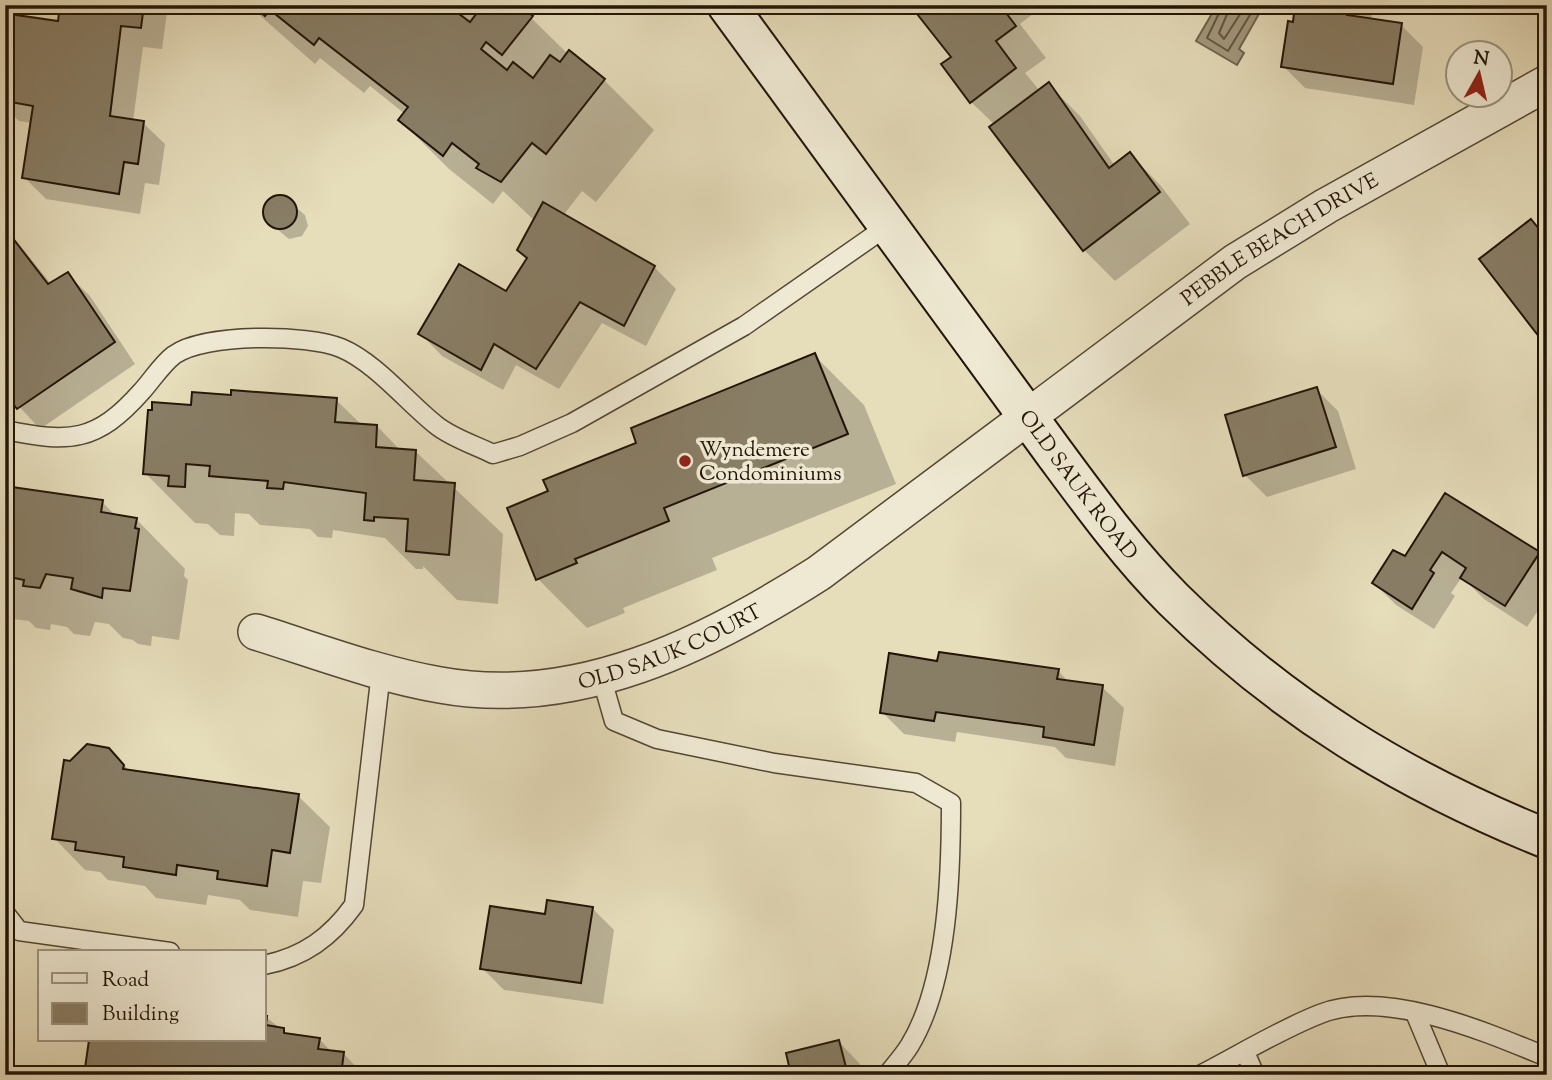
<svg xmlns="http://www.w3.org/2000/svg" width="1552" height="1080" viewBox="0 0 1552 1080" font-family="'Sorts Mill Goudy',serif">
<rect width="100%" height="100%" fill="#e6ddbb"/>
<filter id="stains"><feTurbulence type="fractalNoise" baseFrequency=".00286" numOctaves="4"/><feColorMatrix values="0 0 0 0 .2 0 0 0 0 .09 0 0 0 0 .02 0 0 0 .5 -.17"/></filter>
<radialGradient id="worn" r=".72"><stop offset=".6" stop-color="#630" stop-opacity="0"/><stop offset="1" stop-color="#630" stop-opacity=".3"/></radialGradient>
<!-- water -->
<polygon fill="#a3997e" stroke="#6f644e" stroke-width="2" points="1217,5 1264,5 1239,49 1244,53 1237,65 1196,41"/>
<!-- shadow -->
<g fill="#0003">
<polygon points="38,5 168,5 162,49 143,47 133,121 143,123 165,144 159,185 145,183 140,214 46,199 24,177 32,123 19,121 5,107 5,47 59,23 60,16 46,13"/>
<polygon points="248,5 527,5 524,11 568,54 604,80 654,130 596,202 582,191 563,216 654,267 676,289 646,346 602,323 559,389 516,365 503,390 442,356 421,334 506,294 528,259 519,250 535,221 503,191 493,204 449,169 400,120 405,114 370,86 364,93 320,58 315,64"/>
<polygon points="913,5 1028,5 1034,13 1020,24 1046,58 1025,73 1040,91 1049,85 1080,116 1115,166 1130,154 1161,186 1190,224 1115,281 1084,250 995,125 971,102 953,57"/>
<polygon points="1295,5 1373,5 1371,20 1401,25 1423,47 1414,105 1305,88 1283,66"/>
<polygon points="282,196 305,215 308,226 302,236 289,239 267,221 264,210 271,198"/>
<polygon points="1531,221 1547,237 1547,343 1541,337"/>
<polygon points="5,227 51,284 68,275 90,296 135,364 40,429 5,391"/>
<polygon points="815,356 864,405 896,484 712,558 717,570 623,608 625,613 587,628 538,579 550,492 639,444"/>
<polygon points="1316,389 1338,411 1356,469 1267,497 1245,475 1227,417"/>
<polygon points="336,400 362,425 377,426 400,450 415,451 503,534 498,604 457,600 423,566 423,569 416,569 385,538 333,530 332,538 318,537 310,529 260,525 249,514 235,513 234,536 220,535 208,524 195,523 145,473 192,406"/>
<polygon points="5,487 102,502 116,516 136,519 185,569 184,576 188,580 179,640 152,636 151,646 138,644 133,640 123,638 109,624 95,622 90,636 74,634 67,627 51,624 50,630 36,628 29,621 13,619 12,625 5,624"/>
<polygon points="1446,495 1547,562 1547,597 1527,627 1484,599 1462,577 1451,593 1455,596 1434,629 1396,605 1374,583 1405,559"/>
<polygon points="1058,671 1069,682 1102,687 1124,708 1115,766 1066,758 1055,747 957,732 955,742 904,734 882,712"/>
<polygon points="108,749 131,772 298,796 330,827 321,883 303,881 298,917 250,910 240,900 208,895 206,905 156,898 145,886 108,880 100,872 85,870 54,838 70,763"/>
<polygon points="5,751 8,753 5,773"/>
<polygon points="592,908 614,930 603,1004 504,990 482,968 546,916"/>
<polygon points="267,1018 290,1036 319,1039 332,1052 344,1054 364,1075 86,1075 91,1040 264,1040"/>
<polygon points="839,1042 860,1064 863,1075 793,1075"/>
</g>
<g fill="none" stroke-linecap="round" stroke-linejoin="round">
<!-- shore -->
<g stroke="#625742" stroke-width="2">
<polyline points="1223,5 1207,38 1228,51 1256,5"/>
<polyline points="1231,5 1219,33 1224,39 1246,5"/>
</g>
</g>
<!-- building -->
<g fill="#887d65" stroke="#221507" stroke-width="2">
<polygon points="60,5 144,5 141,28 121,26 110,116 144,121 138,164 124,162 119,194 22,178 33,106 5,101 5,36 9,14 58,21"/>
<polygon points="252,5 447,5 470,22 483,5 520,5 533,16 502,55 486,42 481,49 507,70 513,62 533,78 550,55 560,62 569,50 605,79 546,154 532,143 501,182 476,168 479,164 452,143 443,156 398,120 408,107 319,38 314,45 270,10 265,16"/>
<polygon points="910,5 1000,5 1016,26 996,41 1016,68 970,103 941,64 951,57"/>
<polygon points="1295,5 1349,5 1347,15 1402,23 1393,84 1281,67 1288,21 1293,22"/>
<polygon points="1049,82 1109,168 1130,152 1160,192 1083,251 989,127"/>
<circle cx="280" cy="212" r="17"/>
<polygon points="543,202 655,266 624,326 580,302 536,369 494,344 481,370 418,334 459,264 506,291 527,258 517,250"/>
<polygon points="1531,219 1547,239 1547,333 1540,338 1479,259"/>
<polygon points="5,228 48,284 68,272 115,342 17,409 5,393"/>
<polygon points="815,353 848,434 664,508 669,521 575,559 577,563 536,580 507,508 548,491 543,480 636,443 631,428"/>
<polygon points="1317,387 1336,447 1243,476 1225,415"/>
<polygon points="231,390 337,398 335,422 377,425 376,447 416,450 414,480 455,483 449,555 406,551 408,519 374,517 374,521 364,520 366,493 284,482 283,489 267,488 268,481 209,476 210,466 186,464 185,487 168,486 169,476 143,474 148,410 152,410 152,402 191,405 192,392 231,395"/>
<polygon points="5,486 103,500 101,512 137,518 135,528 139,529 130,591 103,588 102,598 71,589 73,578 46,574 40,588 23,586 24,580 5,576"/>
<polygon points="1445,493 1540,552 1505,606 1460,578 1466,568 1442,552 1430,570 1434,573 1412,609 1372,583 1393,550 1405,556"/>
<polygon points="939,652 1059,669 1057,679 1103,685 1094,745 1043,737 1044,727 936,712 934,721 880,713 889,653 937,661"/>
<polygon points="87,744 109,748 124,765 123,769 299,794 290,853 272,850 267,886 217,879 218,871 177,865 176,875 123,867 124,857 75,850 76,842 52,839 64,760 70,761"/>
<polygon points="547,900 593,907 581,983 480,969 490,906 545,914"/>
<polygon points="264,1016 267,1016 266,1025 284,1028 284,1033 320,1038 318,1049 344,1052 341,1075 84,1075 89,1040 264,1040"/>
<polygon points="839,1040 848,1075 791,1075 786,1053"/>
</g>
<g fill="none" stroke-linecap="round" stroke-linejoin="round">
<defs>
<g id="lane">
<path d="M5,430C70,443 96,443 142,391C152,380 162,364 174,355C205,333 307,334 341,348C375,362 408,403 436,425C452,438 475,445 493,454L520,446L572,423L744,326L889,225"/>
<path d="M601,676L614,721L657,739L774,763L916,783L951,803C951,875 948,982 910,1045C904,1055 895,1065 887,1075"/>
<polyline points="5,913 19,931 170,952"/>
<path d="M264,965C304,957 331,937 354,905L381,672"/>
<polyline points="1415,1013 1441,1075"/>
<polyline points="1245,1052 1255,1075"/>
<path d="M1200,1075C1239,1055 1279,1030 1320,1014C1385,988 1486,1032 1547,1057"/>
</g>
<g id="street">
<path id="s1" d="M256,632C317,651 377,674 440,685C577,710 708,644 819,573L1235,262L1326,206L1547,83"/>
</g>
<g id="secondary">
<path id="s2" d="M727,5L1055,454C1092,504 1129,555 1173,599C1283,708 1403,781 1547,839"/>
</g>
</defs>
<!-- lane casing -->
<use href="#lane" stroke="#534734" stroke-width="21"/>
<!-- street casing -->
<use href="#street" stroke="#534734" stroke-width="38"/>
<!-- secondary casing -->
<use href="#secondary" stroke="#221507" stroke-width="42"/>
<!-- lane -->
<use href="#lane" stroke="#efe9d3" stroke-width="18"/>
<!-- street -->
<use href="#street" stroke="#efe9d3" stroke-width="35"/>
<!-- secondary -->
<use href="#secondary" stroke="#efe9d3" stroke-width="38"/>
</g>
<!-- markers -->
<circle fill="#8f2418" stroke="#efe9d3" stroke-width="2.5" cx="685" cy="461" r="7"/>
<g text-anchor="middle" stroke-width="7" stroke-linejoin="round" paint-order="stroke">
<!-- street labels -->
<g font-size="21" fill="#221507" stroke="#efe9d3">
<text dy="7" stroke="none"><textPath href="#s1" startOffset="1166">PEBBLE BEACH DRIVE</textPath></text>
<text dy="7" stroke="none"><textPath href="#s2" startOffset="595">OLD SAUK ROAD</textPath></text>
<text dy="7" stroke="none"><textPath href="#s1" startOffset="429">OLD SAUK COURT</textPath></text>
</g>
<!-- poi labels -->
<g font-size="21" fill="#221507" stroke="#efe9d3" text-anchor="start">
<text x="699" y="456">Wyndemere<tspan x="699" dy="24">Condominiums</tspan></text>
</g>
</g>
<!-- margin -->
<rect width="1552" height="1080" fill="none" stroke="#e6ddbb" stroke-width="28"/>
<rect x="7" y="7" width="1538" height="1066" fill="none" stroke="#221507" stroke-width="3.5"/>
<rect x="14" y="14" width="1524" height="1052" fill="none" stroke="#221507" stroke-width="2"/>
<!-- legend -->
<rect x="38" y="950" width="228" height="91" fill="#efe9d3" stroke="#9d9481" stroke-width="2"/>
<rect x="52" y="973" width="35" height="10" fill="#efe9d3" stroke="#9d9481" stroke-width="2"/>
<text x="102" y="986" font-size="21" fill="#221507">Road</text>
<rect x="52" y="1003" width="35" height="21" fill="#887d65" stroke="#9d9481" stroke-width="2"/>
<text x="102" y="1020" font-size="21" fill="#221507">Building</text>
<!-- north arrow -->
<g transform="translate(1479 74) rotate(8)"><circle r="33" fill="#efe9d3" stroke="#9d9481" stroke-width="2"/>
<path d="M0-5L12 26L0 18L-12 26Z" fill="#8f2418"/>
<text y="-10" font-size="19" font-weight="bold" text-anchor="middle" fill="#221507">N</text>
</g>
<rect width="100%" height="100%" filter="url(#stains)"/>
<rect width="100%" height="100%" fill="url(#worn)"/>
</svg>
